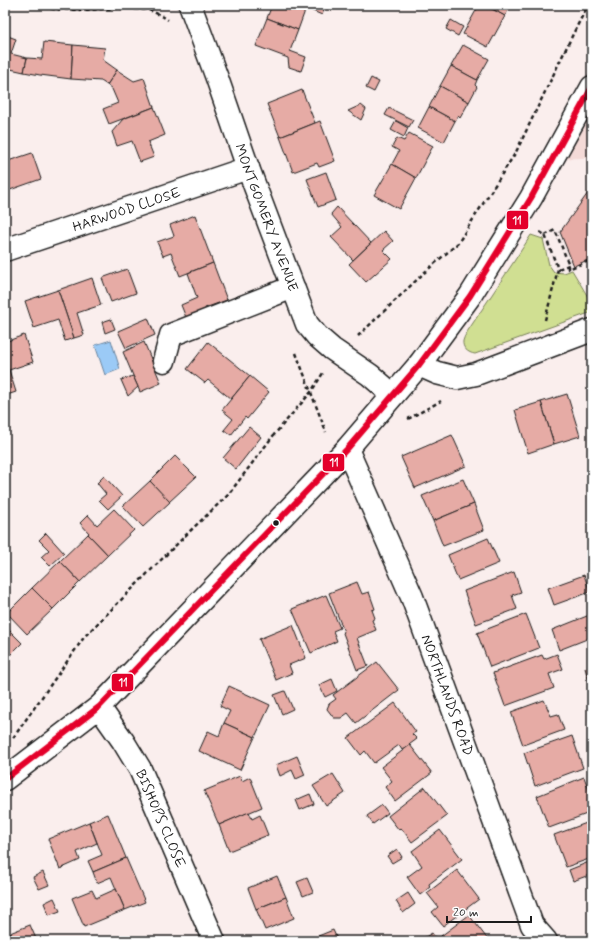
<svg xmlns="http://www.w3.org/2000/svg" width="597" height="946" viewBox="0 0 597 946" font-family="Mynerve,sans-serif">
<rect width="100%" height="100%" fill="#faeeed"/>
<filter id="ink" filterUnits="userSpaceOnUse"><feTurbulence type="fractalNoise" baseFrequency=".025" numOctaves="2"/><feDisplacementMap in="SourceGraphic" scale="8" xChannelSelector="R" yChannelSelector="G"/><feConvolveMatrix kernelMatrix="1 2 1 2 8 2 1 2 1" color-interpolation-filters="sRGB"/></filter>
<g filter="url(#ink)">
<!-- built -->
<polygon fill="#f4dad7" points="592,87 592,156 582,158 553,159"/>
<!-- green -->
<path fill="#d0df92" stroke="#767e57" d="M531,235L543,239L549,265L554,272L564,273L572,270L591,302L592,312L475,354C468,353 462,348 463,341C464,337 467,332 469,329L513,263Z"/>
<!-- water -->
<polygon fill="#9bcaf6" stroke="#68849f" points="111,340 120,369 105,375 95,345"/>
<!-- building -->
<g fill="#e6aba5" stroke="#1c1c1c">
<polygon points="272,5 326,5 322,15 306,8 298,30 267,18"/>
<polygon points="479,5 485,5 505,16 488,47 463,34"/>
<polygon points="485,5 511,5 505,16"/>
<polygon points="267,18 298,30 290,51 306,57 301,71 289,67 288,58 256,46"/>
<polygon points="451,20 463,27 458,36 446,29"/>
<polygon points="5,35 16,39 11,54 27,58 24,72 6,68 5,70"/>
<polygon points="44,42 73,45 71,79 40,75 24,72 27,58 42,59"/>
<polygon points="73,45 105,48 103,60 117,70 107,85 101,81 71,79"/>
<polygon points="463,45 489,59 477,80 451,66"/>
<polygon points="451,66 477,80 475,85 477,87 469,102 440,86"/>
<polygon points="117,70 134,81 144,78 154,107 109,124 103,109 118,103 112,89 107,85"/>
<polygon points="371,78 379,82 374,92 366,88"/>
<polygon points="440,86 469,102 460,118 458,116 455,121 429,107"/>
<polygon points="302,90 315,123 280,137 267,104"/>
<polygon points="361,105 366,109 361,120 348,111"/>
<polygon points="154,107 165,135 148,142 154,157 140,162 132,141 117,146 112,132 123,119"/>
<polygon points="429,107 455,121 444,142 418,128"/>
<polygon points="389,108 413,120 409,127 385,115"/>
<polygon points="320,121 335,161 319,167 317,163 293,172 280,137"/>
<polygon points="396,121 408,128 404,137 391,130"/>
<polygon points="409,133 433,146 416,178 392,164 399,151 392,147 397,138 404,141"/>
<polygon points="32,153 41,179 7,191 5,184 5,162"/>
<polygon points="392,164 416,178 399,209 374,195"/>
<polygon points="326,172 336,200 318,207 307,179"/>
<polygon points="592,191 592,258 574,266 560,232 588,193"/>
<polygon points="337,207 371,243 353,260 331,237 342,227 331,214"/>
<polygon points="195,215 213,263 180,276 171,253 163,256 157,242 174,236 170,225"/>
<polygon points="384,231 393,241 383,250 392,259 366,282 349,264"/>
<polygon points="213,263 227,300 205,308 207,313 187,320 181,305 197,298 188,273"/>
<polygon points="127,269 136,293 111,302 102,278"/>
<polygon points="92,278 101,305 77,313 84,335 74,338 58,290"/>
<polygon points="58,290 74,338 65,341 58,320 34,328 25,301"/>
<polygon points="148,318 155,335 126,348 118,331"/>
<polygon points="111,319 115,329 105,333 102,322"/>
<polygon points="24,335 33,362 9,370 16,392 7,395 5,390 5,342"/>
<polygon points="144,342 161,383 140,392 123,352"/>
<polygon points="208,342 250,376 231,399 208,380 205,383 187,369"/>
<polygon points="133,376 138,387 128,396 121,380"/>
<polygon points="250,376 269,392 247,419 245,417 231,435 224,430 233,419 222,410"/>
<polygon points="567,394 580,436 554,444 541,402"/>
<polygon points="541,402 554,444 528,453 515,410"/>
<polygon points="249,427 261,437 236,469 223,458"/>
<polygon points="452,435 466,466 415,488 401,457"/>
<polygon points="175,456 196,477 169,502 150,481"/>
<polygon points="104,476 122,496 108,509 99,500 106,494 97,483"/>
<polygon points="463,479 474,504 433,521 422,496"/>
<polygon points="150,481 170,502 143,527 123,506"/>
<polygon points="474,504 484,530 443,546 433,521"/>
<polygon points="114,509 134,530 108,555 88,534 89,533 80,523 88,515 97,525"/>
<polygon points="46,533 64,553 50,566 41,557 49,550 39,540"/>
<polygon points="88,534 108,555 80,582 60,561"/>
<polygon points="488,538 499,563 458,580 448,555"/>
<polygon points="60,561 80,582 53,609 32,588"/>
<polygon points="514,572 521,592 512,595 517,609 476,624 464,591"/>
<polygon points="584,575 590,592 554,605 548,588"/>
<polygon points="357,582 362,594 369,592 375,609 372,610 375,618 372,620 376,630 357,638 368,666 357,670 343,633 344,632 329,593"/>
<polygon points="32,588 53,609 27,634 7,613"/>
<polygon points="326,595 340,628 333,631 337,641 311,653 292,609"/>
<polygon points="526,614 539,648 490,667 477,633"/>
<polygon points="592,614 592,637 559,650 552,630"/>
<polygon points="293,625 306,658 289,665 292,673 276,680 259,639"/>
<polygon points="5,626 22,643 5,660"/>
<polygon points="557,654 563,669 549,674 554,688 505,706 493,673 542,655 544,659"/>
<polygon points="377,662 399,690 356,723 348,713 341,718 334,718 327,709 329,704 336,699 333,695"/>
<polygon points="592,666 592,681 589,682 585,668"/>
<polygon points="332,679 337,691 325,697 319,685"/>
<polygon points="229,686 270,705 255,737 224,723 230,711 220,706"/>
<polygon points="285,691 293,709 282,714 274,695"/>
<polygon points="544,700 551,716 558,714 564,730 523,745 511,712"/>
<polygon points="395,703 416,732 412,734 417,739 402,750 399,745 374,763 365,751 361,755 348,738"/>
<polygon points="224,723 255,737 240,770 199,751 208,731 219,736"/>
<polygon points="572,736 583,768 535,786 524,753"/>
<polygon points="410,745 432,773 395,801 385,787 392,781 381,767"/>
<polygon points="297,756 305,775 296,779 292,770 280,776 276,765"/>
<polygon points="333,774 345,793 326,806 313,786"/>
<polygon points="240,776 242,781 250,777 262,807 219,825 204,791"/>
<polygon points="584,777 592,798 592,812 549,828 537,796"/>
<polygon points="425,787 447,816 412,842 401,828 399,830 388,816"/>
<polygon points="310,794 314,804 300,810 296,800"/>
<polygon points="382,805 388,813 373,824 367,816"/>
<polygon points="249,812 252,819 260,815 268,835 229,851 219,825"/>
<polygon points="108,814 126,858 93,872 88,861 102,855 89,822"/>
<polygon points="592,821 592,858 566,867 554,835"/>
<polygon points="89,822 97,843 77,852 80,860 60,869 48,839"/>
<polygon points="440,830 462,859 429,884 430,887 420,895 407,877 422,866 412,851"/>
<polygon points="397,849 402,857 392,863 387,856"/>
<polygon points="126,858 145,902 125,910 111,877 97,883 93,872"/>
<polygon points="589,862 592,869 592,874 573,881 569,870"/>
<polygon points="457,870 479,899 443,926 432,912 438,907 427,893"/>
<polygon points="43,872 49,885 39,889 33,877"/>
<polygon points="277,876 286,897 256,909 248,888"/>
<polygon points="307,878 313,892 303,896 297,882"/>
<polygon points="116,889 125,910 84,927 72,898 92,890 96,898"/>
<polygon points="408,893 415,904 403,913 396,901"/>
<polygon points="286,897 294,918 265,930 256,909"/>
<polygon points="54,898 60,911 49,915 44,903"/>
<polygon points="469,915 489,941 445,941 441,936"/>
<polygon points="30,925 37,941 5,941 5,935"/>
<polygon points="333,930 338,941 306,941"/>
<polygon points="432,933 436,939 433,941 424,941 422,939"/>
</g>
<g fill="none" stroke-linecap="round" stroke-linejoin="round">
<defs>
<g id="minor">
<path id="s1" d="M190,5L217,78L248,168L307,324L317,336L332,349L370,375L393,395"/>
<path id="s2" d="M5,250L248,168"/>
<polyline points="164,361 171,335 293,287"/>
<polyline points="419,365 437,373 457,378 476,374 592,330"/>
<path id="s3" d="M347,449L412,597L532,925L546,941"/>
<path id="s4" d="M99,707L123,741L140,769L214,941"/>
<polyline points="5,779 99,707 347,449 419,365 470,296 531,198 592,87"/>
</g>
</defs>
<!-- minor casing -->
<use href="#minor" stroke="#1c1c1c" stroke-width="25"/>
<!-- path -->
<g stroke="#1c1c1c" stroke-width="2.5" stroke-dasharray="4 3" stroke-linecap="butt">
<polyline points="30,5 54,9 83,10 118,8 149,10 162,16 168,20"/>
<polyline points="584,5 592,9"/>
<polyline points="540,232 545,235 558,269 545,320"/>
<polyline points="545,235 555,230 569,265 558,269"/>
<polyline points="568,266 568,269 592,260"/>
<polyline points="358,336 425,272 458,243 516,152 574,32 588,5"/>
<polyline points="296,353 326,432"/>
<polyline points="408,419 441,401"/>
<polyline points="13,738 85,636 189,532 228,495 273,436 311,392 323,373"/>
</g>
<!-- minor -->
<use href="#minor" stroke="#fff" stroke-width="22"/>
<defs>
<polyline id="bus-1" points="5,779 99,707 347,449 419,365 470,296 531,198 592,87"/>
</defs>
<!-- bus-1 casing -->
<use href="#bus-1" stroke="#fff" stroke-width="9"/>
<!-- bus-1 -->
<use href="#bus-1" stroke="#e4002b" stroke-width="6"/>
</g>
</g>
<!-- markers -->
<circle fill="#1c1c1c" stroke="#fff" stroke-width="1.5" cx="276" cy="523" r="3.5"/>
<g text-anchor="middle" stroke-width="3" stroke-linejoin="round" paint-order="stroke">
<!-- street labels -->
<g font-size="14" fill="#1c1c1c" stroke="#fff">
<text dy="5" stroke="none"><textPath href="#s2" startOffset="128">HARWOOD CLOSE</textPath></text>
<text dy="5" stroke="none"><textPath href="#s1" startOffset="226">MONTGOMERY AVENUE</textPath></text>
<text dy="5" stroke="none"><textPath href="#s3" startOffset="266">NORTHLANDS ROAD</textPath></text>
<text dy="5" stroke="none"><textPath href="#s4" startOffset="128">BISHOPS CLOSE</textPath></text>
</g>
</g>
<g stroke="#fff" stroke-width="1.5">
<rect x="506" y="210" width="23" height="20" rx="4" fill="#e4002b"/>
<rect x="322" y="453" width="23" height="19" rx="4" fill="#e4002b"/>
<rect x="111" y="673" width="23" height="19" rx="4" fill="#e4002b"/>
</g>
<g font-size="11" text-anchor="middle" font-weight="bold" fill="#fff">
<text x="517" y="224">11</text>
<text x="334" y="466">11</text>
<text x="123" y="686">11</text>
</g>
<!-- margin -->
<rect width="597" height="946" fill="none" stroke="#fff" stroke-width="20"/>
<rect x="10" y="10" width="577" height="926" fill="none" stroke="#1c1c1c" stroke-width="1.5" filter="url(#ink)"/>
<!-- scale -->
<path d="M447 916v6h84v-6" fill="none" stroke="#1c1c1c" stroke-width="2"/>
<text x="453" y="916" font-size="12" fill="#1c1c1c" stroke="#ffffff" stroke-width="3" paint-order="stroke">20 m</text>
</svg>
